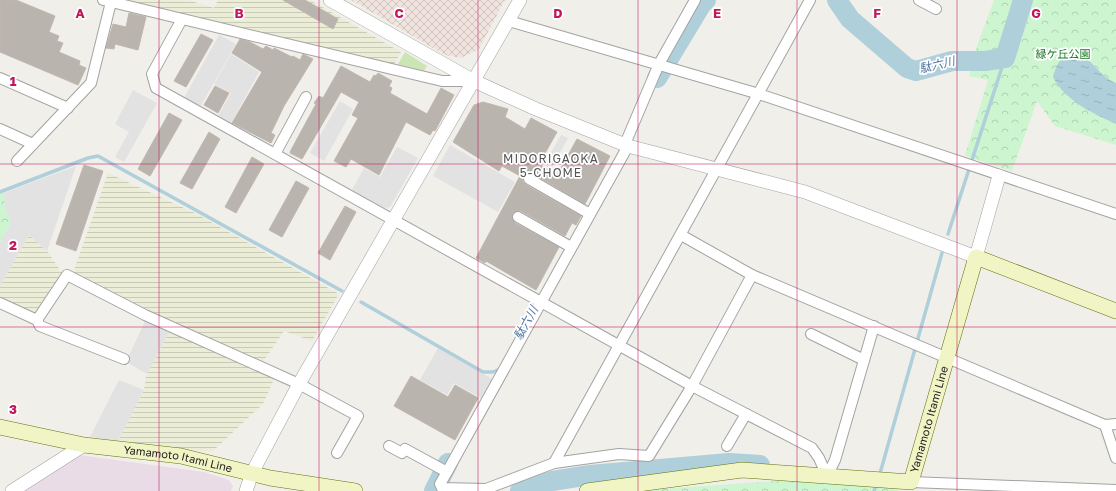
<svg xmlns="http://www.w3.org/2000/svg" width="1116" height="491" viewBox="0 0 1116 491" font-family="'Golos Text','Noto Sans JP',sans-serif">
<defs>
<pattern id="military-cross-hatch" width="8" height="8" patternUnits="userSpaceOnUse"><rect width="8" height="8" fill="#f1e4df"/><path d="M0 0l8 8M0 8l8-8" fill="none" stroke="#cec3bf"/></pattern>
<pattern id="farmland-rules" width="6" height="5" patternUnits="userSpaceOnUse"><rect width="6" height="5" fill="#ebedd7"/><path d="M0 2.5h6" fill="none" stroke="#c9cbb8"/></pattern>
<pattern id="park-crowns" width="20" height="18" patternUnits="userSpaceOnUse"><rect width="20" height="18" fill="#ccf5d0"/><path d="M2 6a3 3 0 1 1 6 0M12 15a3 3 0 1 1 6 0" fill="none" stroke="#afd2b2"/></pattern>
<pattern id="water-ripples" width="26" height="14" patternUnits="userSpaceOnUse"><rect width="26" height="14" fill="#afcfda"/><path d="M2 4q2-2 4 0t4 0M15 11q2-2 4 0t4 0" fill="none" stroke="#96b1bb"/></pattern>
</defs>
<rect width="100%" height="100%" fill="#f1efea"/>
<!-- industrial -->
<polygon fill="#e9dce7" points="79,455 204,472 229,480 233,486 231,491 25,491"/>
<!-- military -->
<polygon fill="url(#military-cross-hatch)" points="351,0 505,0 479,49 461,58 445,55"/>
<!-- farmland -->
<g fill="url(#farmland-rules)">
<polygon points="120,0 188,0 214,8 218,0 310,0 401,52 394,64"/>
<polygon points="108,173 195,213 339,294 312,341 284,331 263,362 148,310 73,273"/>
<polygon points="29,235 47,251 63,274 34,319 0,300 0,286"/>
<polygon points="170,330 275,377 263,404 212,452 118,441 144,390 146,376"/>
</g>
<!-- grass -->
<polygon fill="#cce5b5" points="405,52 427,66 424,71 398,64"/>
<!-- park -->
<g fill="url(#park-crowns)">
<polygon points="994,0 1116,0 1116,145 1055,126 1037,101 1012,171 965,156 988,80 969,76 978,43"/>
<polygon points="4,193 5,207 11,222 0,243 0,194"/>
<polygon points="816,480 897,486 898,491 636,491 775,481"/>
</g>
<!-- parking -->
<g fill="#e2e2e2">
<polygon points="219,35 236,44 200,107 184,98"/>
<polygon points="231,54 259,72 231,123 218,116 231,93 214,84"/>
<polygon points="133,90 157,103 124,162 115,157 129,132 115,124"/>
<polygon points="340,101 353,109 324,161 310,153"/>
<polygon points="561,135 568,138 551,169 544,165"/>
<polygon points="450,145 515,182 498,212 433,176"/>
<polygon points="397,147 418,158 390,207 385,208 352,190 364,168 380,177"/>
<polygon points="76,166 47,251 29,235 0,286 0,243 11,222 5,207 4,193"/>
<polygon points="146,319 170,330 147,374 126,362"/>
<polygon points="438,348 492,379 481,398 454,383 447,395 420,380"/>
<polygon points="119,380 144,390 118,441 90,437"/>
</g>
<!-- water -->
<path fill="url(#water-ripples)" d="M1078,53C1093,60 1100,77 1116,83V124C1094,114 1064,100 1053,77C1057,63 1061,54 1078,53Z"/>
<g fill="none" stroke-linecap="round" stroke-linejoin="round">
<!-- stream -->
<g stroke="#afcfda" stroke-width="3.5">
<polyline points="0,192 88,158 98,156 342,291"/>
<polyline points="948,234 1005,58"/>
<polyline points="361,302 483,372 493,372 500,369"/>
<polyline points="879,477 942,253"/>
<polyline points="874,491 877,483"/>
</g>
<!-- river -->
<g stroke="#afcfda" stroke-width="20">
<polyline points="837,0 850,19 907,68 916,71 952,61 985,61 1005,58 1023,0"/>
<polyline points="657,78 701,5 706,0"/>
<polyline points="434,491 448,463"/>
<polyline points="520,491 552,481 590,475 729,463 760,465"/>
</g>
</g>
<!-- building -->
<g fill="#bab4af" stroke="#c2b6ad">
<polygon points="0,0 16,0 55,16 49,32 59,36 57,41 63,43 59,52 80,61 79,65 86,68 78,85 0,52"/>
<polygon points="283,0 305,0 338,19 333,29"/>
<polygon points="129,13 146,17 138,50 115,44 114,49 106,48 113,24 126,27"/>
<polygon points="201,34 213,40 186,87 174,81"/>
<polygon points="240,39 250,42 263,49 266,46 273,50 274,48 292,57 293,56 300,60 303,54 313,59 284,106 271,133 275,135 271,143 232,123 262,72 232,53"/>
<polygon points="341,66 370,82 374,75 376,76 378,73 392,81 389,86 392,88 390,93 427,114 441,88 454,95 435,131 433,130 430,135 406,122 379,175 351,159 346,167 334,161 358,118 352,115 359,102 341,92 302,159 290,153 291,150 316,104 314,103 319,96 323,98"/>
<polygon points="215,86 229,93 218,113 204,105"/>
<polygon points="483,102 508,109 505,117 525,129 531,118 557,132 539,164 557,175 577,139 610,156 585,204 532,173 526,173 523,176 523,182 526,185 581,216 576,225 572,223 565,236 521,211 518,211 513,213 512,217 515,223 559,247 536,290 486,261 485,263 476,258 520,176 502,166 499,171 453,142 474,105"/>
<polygon points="169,113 182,120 150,176 138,169"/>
<polygon points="209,132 220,139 192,189 180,183"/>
<polygon points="252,157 264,164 236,213 225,207"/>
<polygon points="84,165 103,171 76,251 56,244"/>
<polygon points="296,181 309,188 282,237 269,230"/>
<polygon points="345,206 356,212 330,260 318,253"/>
<polygon points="411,376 448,397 455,385 478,398 455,440 394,406"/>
</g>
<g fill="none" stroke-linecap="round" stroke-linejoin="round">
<defs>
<g id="minor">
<polyline points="103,0 442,81 474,81"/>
<polyline points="919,0 936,9"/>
<polyline points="182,19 152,74 156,88 692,386 812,448 819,458 827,476"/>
<polyline points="509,21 759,94 1116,214"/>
<polyline points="0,78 68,108"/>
<polyline points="0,129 33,144"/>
<polyline points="625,144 659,64 695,0"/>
<polyline points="628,146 447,472 440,484 442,488 486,489 554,463 619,454 649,456 692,386 752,275"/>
<polyline points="275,154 306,97"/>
<polyline points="17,161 91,83 111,2"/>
<polyline points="529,179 590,214"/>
<polyline points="518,217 571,247"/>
<polyline points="681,235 752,275 1105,425 1116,424"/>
<polyline points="0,303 37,320 40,326 124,359"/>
<polyline points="37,320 67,275 145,315 299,384 358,416 337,453"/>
<polyline points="811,334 864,360"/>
<polyline points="1105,425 1116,458"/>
<polyline points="389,446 402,453 405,449 447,472"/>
<polyline points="727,446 746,414"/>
<polyline points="554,463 810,0"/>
<polyline points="827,476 835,460 874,326"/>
<polyline points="911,482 1116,490"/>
</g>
<g id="tertiary">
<polyline points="330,0 474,81 536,109 628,146 805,192 976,257 999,176"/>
<polyline points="12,491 84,445"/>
<polyline points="246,491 252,473 299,384 520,0"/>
</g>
<g id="secondary">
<path id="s1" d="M0,427L84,445L181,456L270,478L355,491"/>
<path id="s2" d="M587,491L742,470L911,482L976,257L1116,311"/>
</g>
</defs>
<!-- minor casing -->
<use href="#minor" stroke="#a3a3a3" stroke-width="12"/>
<!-- tertiary casing -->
<use href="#tertiary" stroke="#a3a3a3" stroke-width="14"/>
<!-- secondary casing -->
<use href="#secondary" stroke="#657210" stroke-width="16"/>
<!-- minor -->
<use href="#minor" stroke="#fff" stroke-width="10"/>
<!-- tertiary -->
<use href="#tertiary" stroke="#fff" stroke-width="13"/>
<!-- secondary -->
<use href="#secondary" stroke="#f1f4c4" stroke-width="15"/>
</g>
<!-- grid -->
<path fill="none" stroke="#c2185b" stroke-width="1" stroke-opacity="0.55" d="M159,0V491M319,0V491M478,0V491M638,0V491M797,0V491M957,0V491M0,164H1116M0,327H1116"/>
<g text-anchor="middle" stroke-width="3.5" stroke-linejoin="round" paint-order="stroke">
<!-- park labels -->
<g font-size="11" fill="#177921" stroke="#fff">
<text x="1063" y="58">緑ケ丘公園</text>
</g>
<!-- street labels -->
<g font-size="11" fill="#222" stroke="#fff">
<text dy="4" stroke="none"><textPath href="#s2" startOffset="391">Yamamoto Itami Line</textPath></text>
<text dy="4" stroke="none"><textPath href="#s1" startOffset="181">Yamamoto Itami Line</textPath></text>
</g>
<!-- water labels -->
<g font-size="12" font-style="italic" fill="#5379a1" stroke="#fff">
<text transform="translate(937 65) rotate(-13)" y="4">駄六川</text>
<text transform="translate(526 323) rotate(-61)" y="4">駄六川</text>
</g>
<!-- neighbourhood labels -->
<g font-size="12" letter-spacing="1" fill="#555" stroke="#fff">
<text x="551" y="163">MIDORIGAOKA<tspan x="551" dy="14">5-CHOME</tspan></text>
</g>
</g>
<g font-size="13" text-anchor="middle" font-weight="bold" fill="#c2185b" stroke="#fff" stroke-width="3.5" stroke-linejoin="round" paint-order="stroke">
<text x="80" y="18">A</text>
<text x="239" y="18">B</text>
<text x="399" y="18">C</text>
<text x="558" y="18">D</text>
<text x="717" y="18">E</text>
<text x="877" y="18">F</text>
<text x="1036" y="18">G</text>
<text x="13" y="86">1</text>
<text x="13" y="250">2</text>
<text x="13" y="414">3</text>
</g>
</svg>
